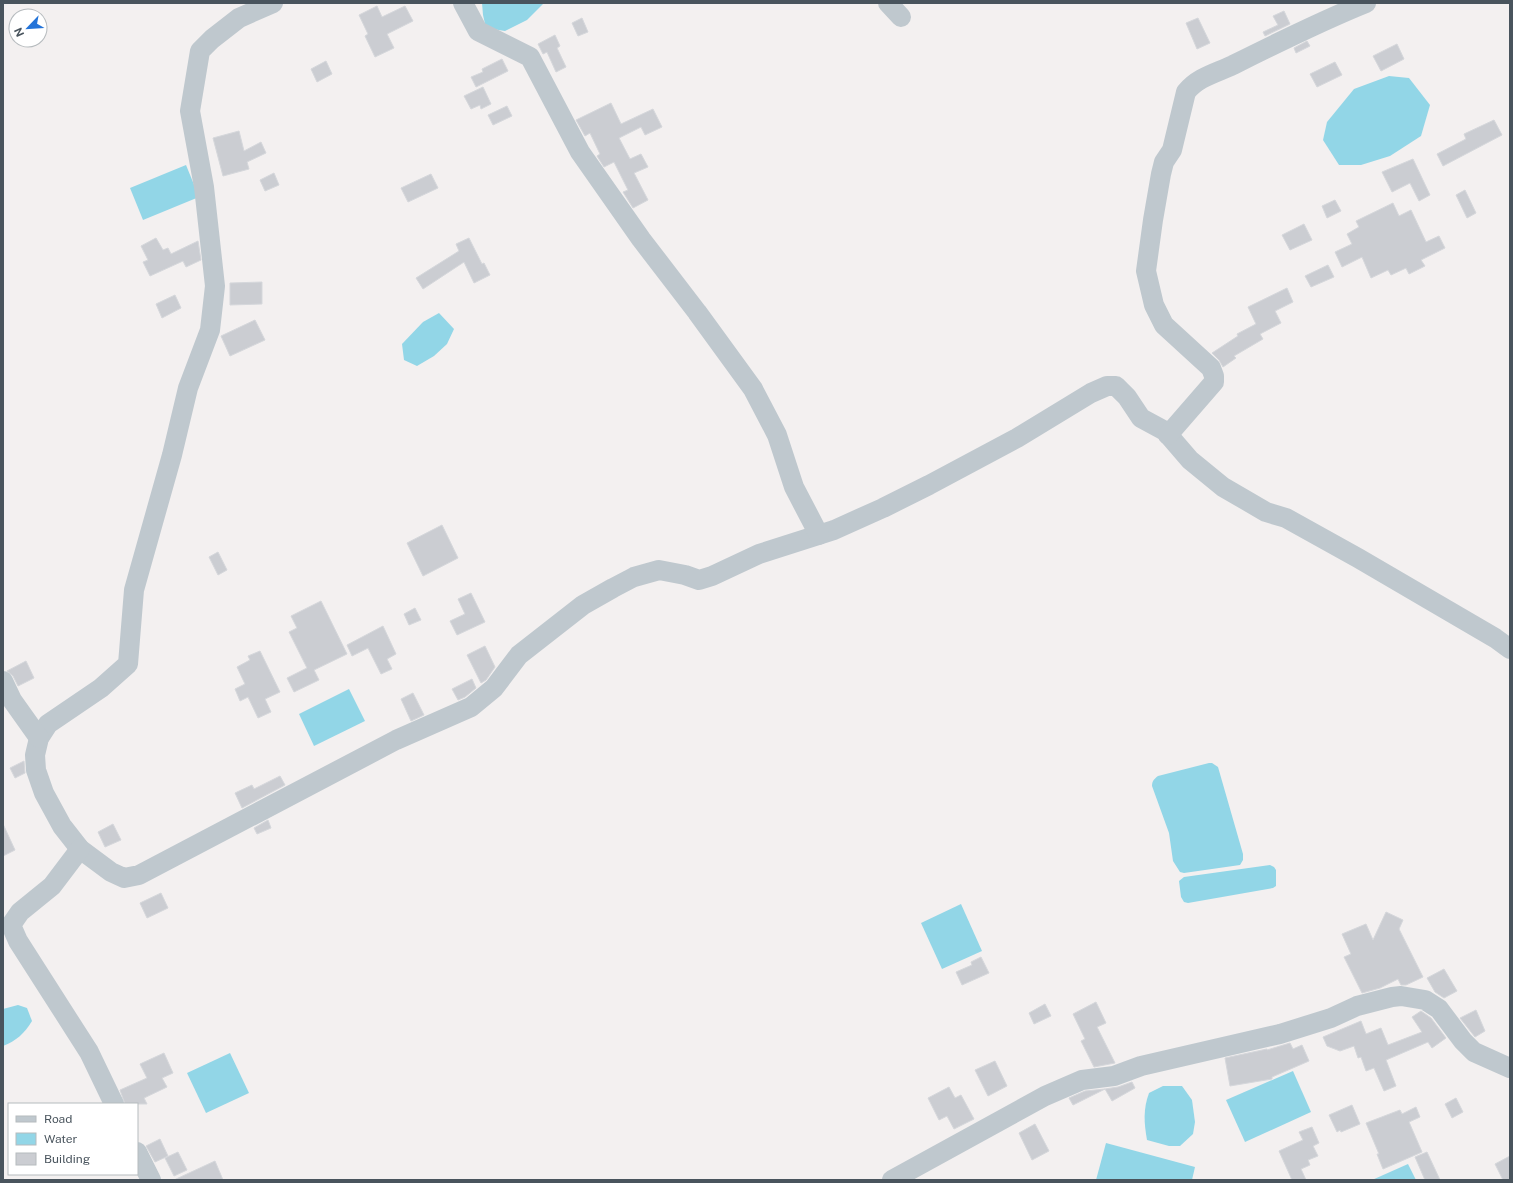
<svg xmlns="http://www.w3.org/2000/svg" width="1513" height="1183" viewBox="0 0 1513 1183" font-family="'Public Sans',sans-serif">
<rect width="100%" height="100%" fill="#f3f0f0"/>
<!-- water -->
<g fill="#92d6e7">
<polygon points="482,3 544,3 527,20 505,31 486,28 483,15"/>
<polygon points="1389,76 1409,78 1430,105 1421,136 1390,156 1361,165 1339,165 1323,140 1327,122 1354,89"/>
<polygon points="186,165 199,197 143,220 130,188"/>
<polygon points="439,313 454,329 447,344 434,356 417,366 404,360 402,344 423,322"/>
<polygon points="349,689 365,721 314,746 299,714"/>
<path d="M1209,763H1212L1218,767L1243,854V860L1240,865L1184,873L1180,872L1173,861L1169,833L1152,786C1152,781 1154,779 1158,776Z"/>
<polygon points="1270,865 1274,867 1276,870 1276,886 1273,888 1188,903 1184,902 1181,897 1179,881 1184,877"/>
<polygon points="961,904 982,951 942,969 921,923"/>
<path d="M18,1005L27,1008L32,1021C25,1033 16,1041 3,1046V1009Z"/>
<polygon points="230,1053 249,1093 206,1113 187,1073"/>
<polygon points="1293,1071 1311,1112 1245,1142 1226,1100"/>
<path d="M1163,1086H1182L1192,1100L1195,1122L1193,1134L1180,1146H1169L1147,1140C1144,1123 1143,1109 1149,1093Z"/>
<polygon points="1106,1143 1195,1167 1192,1180 1096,1180"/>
<polygon points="1408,1164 1416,1180 1372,1180"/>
</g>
<!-- building -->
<g fill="#cbcdd2" stroke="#d5d7db">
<polygon points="377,6 382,17 405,6 413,21 387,34 394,48 375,57 365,36 368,34 359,15"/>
<polygon points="1284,11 1290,24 1265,36 1263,32 1278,25 1273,16"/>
<polygon points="582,18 588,32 578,36 572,23"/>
<polygon points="1198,18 1210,43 1197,49 1186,23"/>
<polygon points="555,35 560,46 557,48 566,67 556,72 547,52 543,54 538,44"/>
<polygon points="1307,41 1310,46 1296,53 1294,48"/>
<polygon points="1397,44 1404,59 1381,71 1373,56"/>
<polygon points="502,59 508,71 476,87 471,77 483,72 482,69"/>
<polygon points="326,61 332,74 317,82 311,69"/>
<polygon points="1335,62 1342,75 1317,87 1310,74"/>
<polygon points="483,87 491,104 481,109 480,105 471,109 464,96"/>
<polygon points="611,103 621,124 653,109 662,127 645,135 641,127 619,138 630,159 641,154 648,167 634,173 648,200 633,208 623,192 628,190 614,162 604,167 597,156 600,154 590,133 585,136 576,120"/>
<polygon points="507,106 512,116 493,125 488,115"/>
<polygon points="1494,120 1502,135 1443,166 1437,154 1466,139 1464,134"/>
<polygon points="239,131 244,151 261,142 266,153 247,162 249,169 223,176 213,138"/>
<polygon points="1413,159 1430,195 1419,201 1410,183 1392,192 1382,172"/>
<polygon points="274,173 279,185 265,191 260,180"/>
<polygon points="431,174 438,188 408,202 401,188"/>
<polygon points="1465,190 1476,213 1467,218 1456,195"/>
<polygon points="1335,200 1341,211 1327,218 1322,206"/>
<polygon points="1393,203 1399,216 1411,210 1426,242 1439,236 1445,248 1421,260 1425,266 1409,274 1406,268 1391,275 1388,270 1371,278 1362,257 1342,267 1335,252 1352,244 1347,234 1359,227 1356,221"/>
<polygon points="1304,224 1312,240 1290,250 1282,235"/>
<polygon points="156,238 163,250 168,248 171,254 198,241 201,260 186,267 183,261 150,276 143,262 148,260 141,246"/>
<polygon points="469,238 482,264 484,263 490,275 474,283 464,262 423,289 416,278 459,251 456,244"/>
<polygon points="1328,265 1334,277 1311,287 1305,276"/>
<polygon points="262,282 262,304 230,305 230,283"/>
<polygon points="1287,288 1293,302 1275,311 1281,323 1260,334 1263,339 1234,356 1236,358 1223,367 1219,360 1212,353 1238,336 1237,334 1256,324 1248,307"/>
<polygon points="175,295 181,308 162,318 156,304"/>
<polygon points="255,320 265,340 230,356 221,336"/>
<polygon points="442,525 458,558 423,576 407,543"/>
<polygon points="218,552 227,570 218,575 209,557"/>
<polygon points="471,593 485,622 457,635 450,621 465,614 458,599"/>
<polygon points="321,601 347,654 314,670 319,680 294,692 287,678 307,668 289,632 297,628 291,616"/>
<polygon points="415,608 421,620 409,625 404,614"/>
<polygon points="383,626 396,654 387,659 392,669 381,674 368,648 352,656 347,645"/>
<polygon points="485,646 495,667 486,680 481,683 467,655"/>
<polygon points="260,651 280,692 265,699 271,712 258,718 248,697 240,701 235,689 245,684 237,667 250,660 248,656"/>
<polygon points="26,661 34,678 18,686 13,676 7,671"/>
<polygon points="472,679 476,688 465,697 458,700 452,689"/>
<polygon points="413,693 424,715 411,721 401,699"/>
<polygon points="24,761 25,773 15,778 10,768"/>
<polygon points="280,776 285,785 242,808 235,793 252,785 254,789"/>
<polygon points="268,820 271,828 257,834 254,828"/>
<polygon points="3,824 15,850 3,856"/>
<polygon points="113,824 121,840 105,847 98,832"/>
<polygon points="161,893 168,908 147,918 140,903"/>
<polygon points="1386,912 1403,920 1399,929 1423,977 1406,985 1401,985 1398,979 1380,988 1362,993 1344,957 1351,954 1342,934 1366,924 1373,940"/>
<polygon points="981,957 989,973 962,985 956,972 972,965 971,962"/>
<polygon points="1444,969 1457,991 1444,998 1435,992 1427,978"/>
<polygon points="1096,1002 1106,1023 1097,1027 1115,1063 1094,1067 1081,1041 1085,1039 1073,1014"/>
<polygon points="1045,1004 1051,1016 1034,1024 1029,1013"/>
<polygon points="1476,1010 1485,1031 1475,1037 1460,1018"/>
<polygon points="1421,1011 1431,1018 1446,1038 1432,1048 1428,1042 1386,1060 1396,1086 1384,1091 1374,1068 1366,1071 1361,1057 1358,1058 1354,1046 1340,1051 1327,1046 1323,1037 1361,1021 1366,1034 1381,1028 1388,1045 1422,1032 1412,1017"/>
<polygon points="1290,1043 1293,1049 1302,1045 1309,1061 1272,1077 1272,1079 1230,1086 1225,1058 1267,1049 1267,1050"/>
<polygon points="164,1053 173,1073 162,1078 167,1087 144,1098 147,1104 125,1104 120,1090 147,1078 140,1064"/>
<polygon points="995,1061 1007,1086 988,1096 975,1070"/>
<polygon points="1132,1082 1135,1088 1112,1101 1105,1089 1118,1087"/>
<polygon points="949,1087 955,1098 961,1095 974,1119 954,1129 947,1116 939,1120 928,1098"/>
<polygon points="1105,1089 1073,1105 1069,1098 1085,1091"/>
<polygon points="1456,1098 1463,1112 1452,1118 1445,1104"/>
<polygon points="1352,1105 1360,1124 1341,1132 1340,1130 1337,1132 1329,1115"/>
<polygon points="1416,1107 1420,1117 1409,1122 1422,1152 1383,1169 1377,1154 1379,1154 1366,1123 1400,1110 1402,1114"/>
<polygon points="1035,1124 1049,1151 1032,1160 1019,1133"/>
<polygon points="1312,1127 1319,1143 1313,1146 1318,1156 1308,1160 1310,1165 1301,1169 1306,1180 1292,1180 1279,1151 1303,1140 1299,1132"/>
<polygon points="160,1139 168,1156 155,1162 146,1146"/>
<polygon points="178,1152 187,1170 174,1176 165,1158"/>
<polygon points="1427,1152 1440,1180 1425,1180 1415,1157"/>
<polygon points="1510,1156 1510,1180 1503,1180 1495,1164"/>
<polygon points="215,1161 223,1180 174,1180"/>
</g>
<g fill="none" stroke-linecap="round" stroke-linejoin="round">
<!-- minor -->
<g stroke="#bfc8ce" stroke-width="20">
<polyline points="273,3 239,18 212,39 200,51 190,111 204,187 215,286 210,330 188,388 172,455 134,590 128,664 101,688 48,724 39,738 35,755 36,770 44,793 62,826 80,849 111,872 124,878 139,875 396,740 471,707 494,688 519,655 583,605 613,588 634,577 659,570 685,575 699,580 712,576 759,554 834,530 883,508 929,485 1017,438 1091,393 1107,386 1116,386 1127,397 1141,418 1165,431 1190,460 1223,487 1266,512 1286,518 1358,558 1495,638 1510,649"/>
<polyline points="463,3 478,31 530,57 580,152 641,239 697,312 753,389 777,435 794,487 819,535"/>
<polyline points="888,3 901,17"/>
<path d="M1168,435L1214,382V376L1211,368L1164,325L1154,305L1146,271L1153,220L1161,174L1164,162L1172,150L1186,92C1198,77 1216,73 1233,65C1277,43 1321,21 1366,3"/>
<polyline points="3,681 12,700 39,738"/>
<polyline points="80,849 52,886 20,912 11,925 18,941 89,1052 114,1104"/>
<polyline points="137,1152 151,1180"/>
<polyline points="892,1180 1045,1096 1082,1080 1114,1076 1141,1066 1280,1034 1331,1018 1357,1006 1392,997 1401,996 1425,1000 1439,1009 1463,1041 1474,1052 1510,1068"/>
</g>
</g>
<!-- border -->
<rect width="1513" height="1183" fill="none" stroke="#49545d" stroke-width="8"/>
<!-- legend -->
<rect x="8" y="1103" width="130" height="72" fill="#ffffff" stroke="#b6bbbe"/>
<rect x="16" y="1116" width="20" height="6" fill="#bfc8ce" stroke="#b6bbbe"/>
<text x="44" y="1123" font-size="12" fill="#49545d">Road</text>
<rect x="16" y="1133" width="20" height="12" fill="#92d6e7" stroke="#b6bbbe"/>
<text x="44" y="1143" font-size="12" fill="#49545d">Water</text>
<rect x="16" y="1153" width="20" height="12" fill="#cbcdd2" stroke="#b6bbbe"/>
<text x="44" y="1163" font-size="12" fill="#49545d">Building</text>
<!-- north arrow -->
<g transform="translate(28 28) rotate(245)"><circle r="19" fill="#ffffff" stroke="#b6bbbe"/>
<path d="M0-3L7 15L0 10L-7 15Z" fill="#2474d9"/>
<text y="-6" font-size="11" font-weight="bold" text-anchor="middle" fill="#49545d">N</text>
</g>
</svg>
